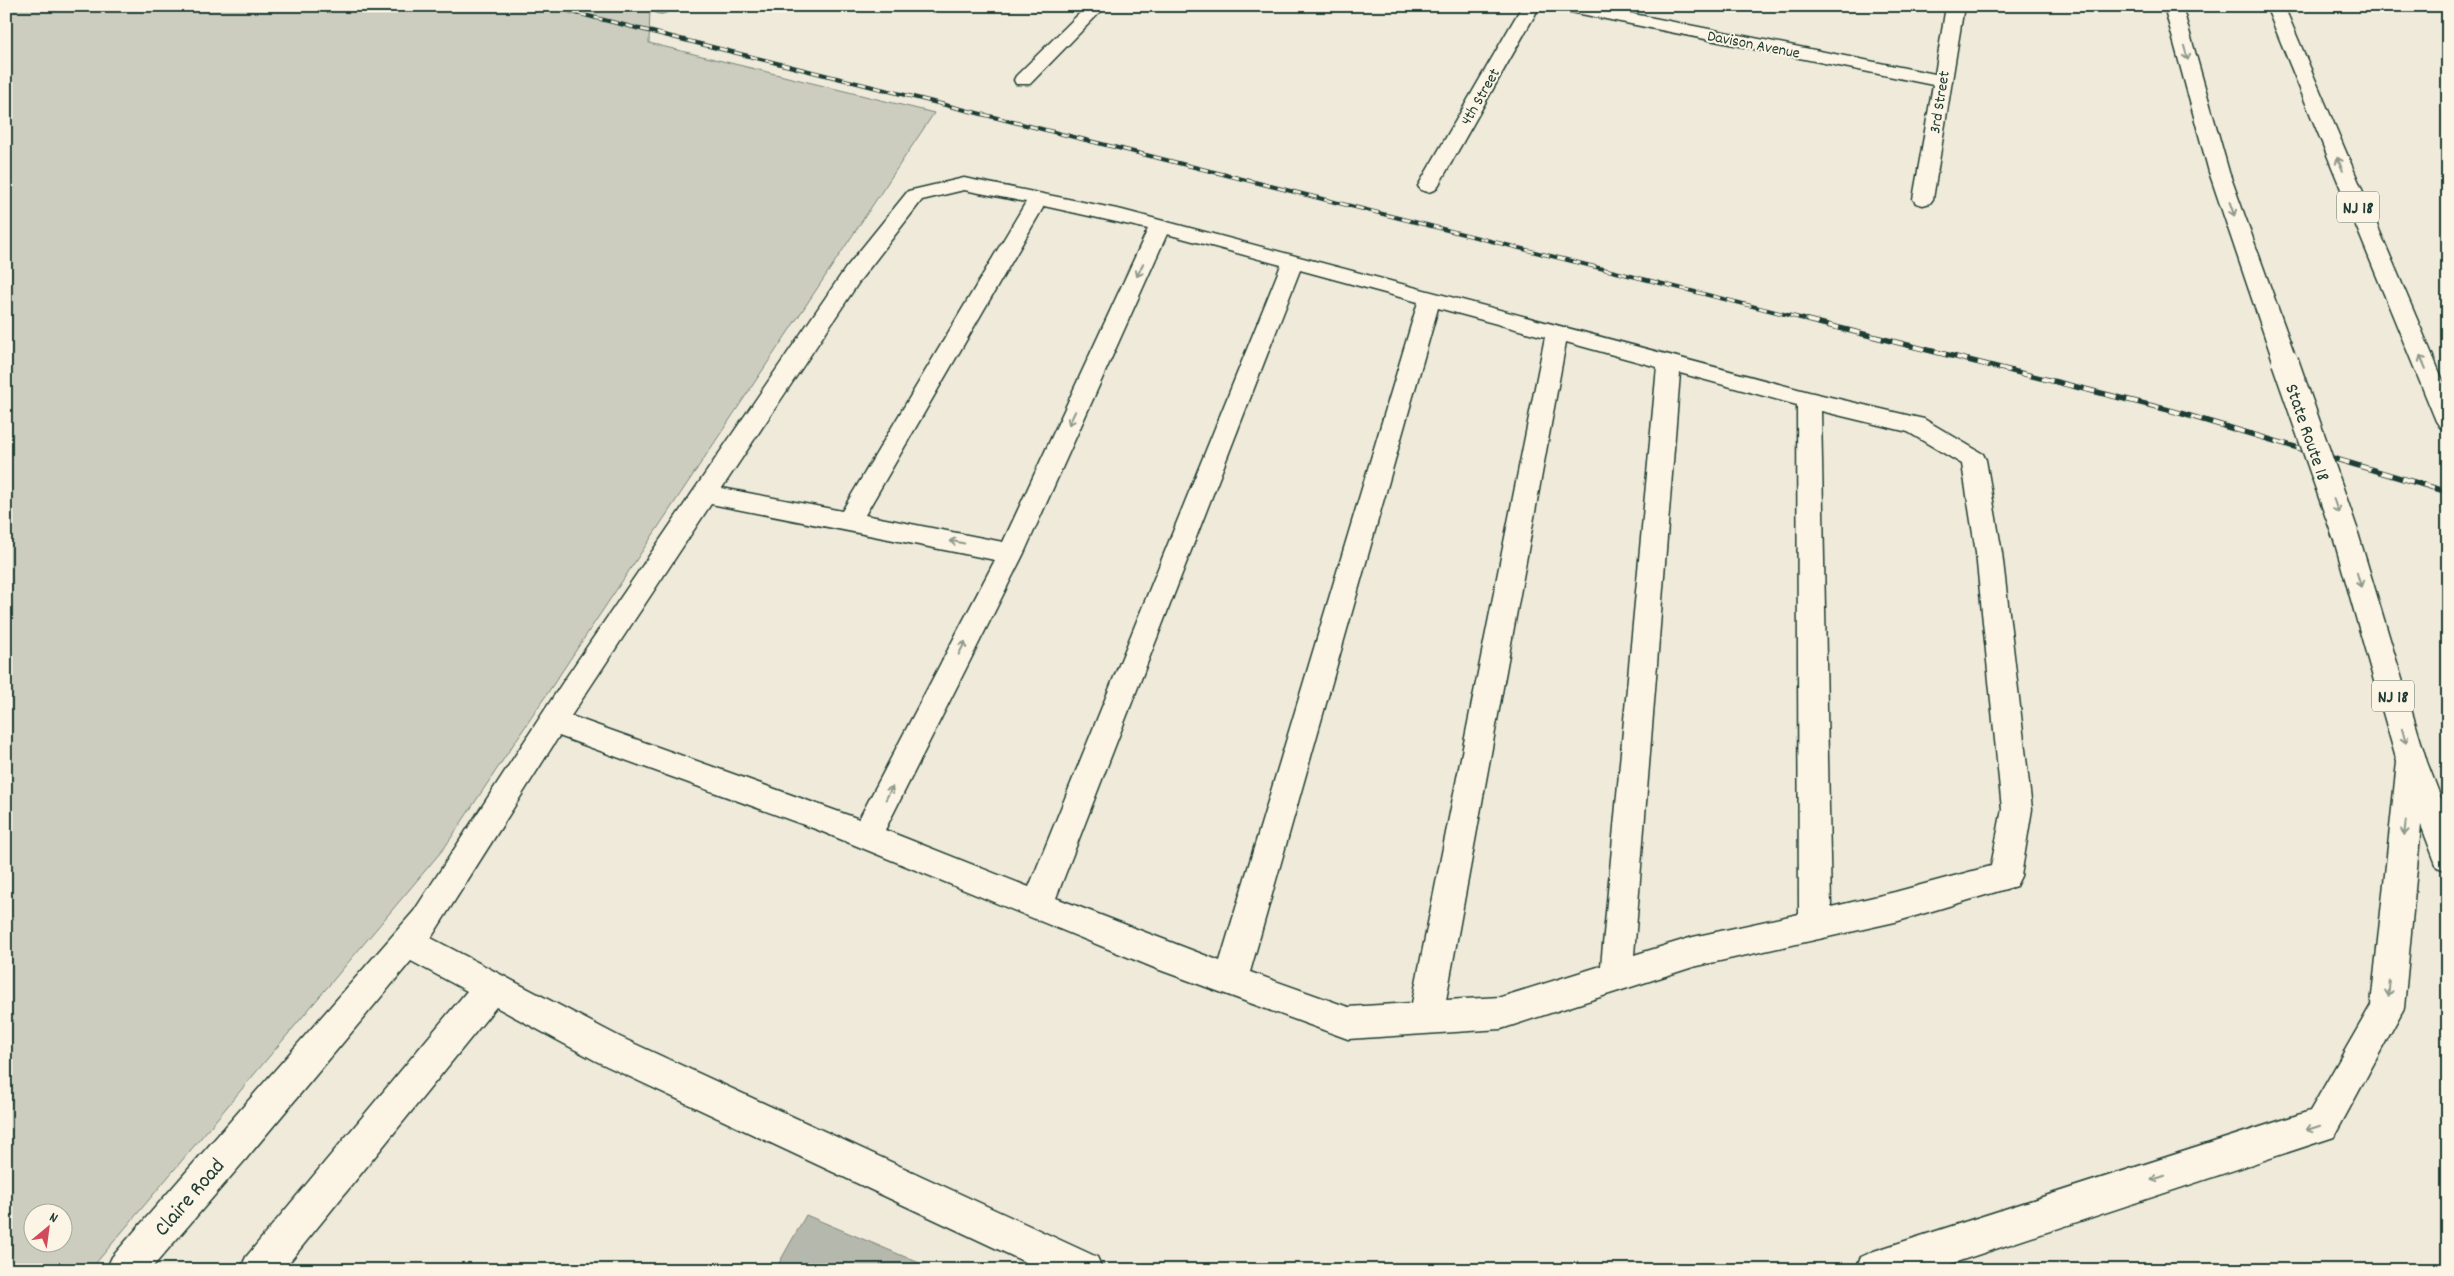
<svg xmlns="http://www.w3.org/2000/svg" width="2454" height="1276" viewBox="0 0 2454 1276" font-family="Dekko,sans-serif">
<rect width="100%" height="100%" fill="#efeada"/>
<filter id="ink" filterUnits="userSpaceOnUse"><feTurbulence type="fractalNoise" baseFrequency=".02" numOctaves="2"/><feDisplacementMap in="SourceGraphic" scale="10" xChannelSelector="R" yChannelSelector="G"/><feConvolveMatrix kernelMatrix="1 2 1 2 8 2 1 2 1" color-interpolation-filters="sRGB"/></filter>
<g filter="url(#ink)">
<!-- green -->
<path fill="#cccdbf" stroke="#76857a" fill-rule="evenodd" d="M6,6H650L649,43L934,113L445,847L90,1270H6ZM32,1214H62V1244H32Z"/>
<!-- building -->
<polygon fill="#b5b9ad" stroke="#7f8279" points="806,1215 936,1270 775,1270"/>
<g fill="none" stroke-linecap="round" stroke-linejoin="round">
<defs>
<path id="service" d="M964,178L1122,210L1809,392L1915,417L1924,419L1983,454L1986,460L2002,553L2032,809L2021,876L2016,886L1895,922L1693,967L1501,1029L1348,1039L1157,969L818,830L559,736L431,938L620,1037L1097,1257L1103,1270H1042L596,1061L496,1007L283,1270H240L246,1257L467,991L411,961L246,1159L233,1164L220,1159L215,1146L220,1133L414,911L563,682L845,269L908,191ZM964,190L1026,202L842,511L722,488L861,279L922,200ZM1044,206L1148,229L1003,542L865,515ZM1167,234L1281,265L1029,887L885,830L1024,553ZM1300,270L1418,302L1220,961L1056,898ZM1438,308L1545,337L1412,1003L1348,1007L1250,972ZM1566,342L1657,367L1601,966L1501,997L1446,1000ZM1680,373L1797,405L1799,914L1693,937L1634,955ZM1821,411L1908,432L1962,464L1976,553L2002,809L1991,866L1895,892L1831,907ZM711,504L995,560L859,819L571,716Z"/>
<g id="minor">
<path d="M655,6H673C668,13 663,14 656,12Z"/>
<polygon points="1087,6 1106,6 1030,84 1016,84 1014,80 1016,76"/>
<polygon points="1522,6 1540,6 1438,186 1435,190 1428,192 1421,190 1418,186"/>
<polygon points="1557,6 1593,6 1935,74 1946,6 1964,6 1933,199 1930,203 1923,205 1916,203 1913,199 1933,85 1566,11 1560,10"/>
<polygon points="233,1128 246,1133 251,1146 246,1159 150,1270 106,1270 112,1257 220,1133"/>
</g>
<g id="trunk">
<polygon points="2164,6 2182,6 2229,172 2297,361 2293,366 2285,369 2277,366 2273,361 2209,172"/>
<polygon points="2266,6 2284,6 2448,392 2448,429 2440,427 2436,421"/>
<polygon points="2345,523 2354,526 2358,533 2427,762 2448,816 2448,871 2437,867 2421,825 2404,1008 2334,1137 1932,1270 1855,1270 1861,1257 1874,1251 2310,1111 2371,1005 2397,762 2332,533 2336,526"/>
</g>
</defs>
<!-- service casing -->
<use href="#service" stroke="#1f3d34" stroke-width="3"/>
<!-- minor casing -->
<use href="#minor" stroke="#1f3d34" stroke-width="3"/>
<!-- trunk casing -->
<use href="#trunk" stroke="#1f3d34" stroke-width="3"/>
<!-- service -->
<use href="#service" fill="#fcf5e5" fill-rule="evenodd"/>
<!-- minor -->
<use href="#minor" fill="#fcf5e5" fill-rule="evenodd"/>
<!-- trunk -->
<use href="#trunk" fill="#fcf5e5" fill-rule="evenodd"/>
<defs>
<polyline id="rail-far1" points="548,6 1812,321"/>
<polyline id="rail" points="1807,320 2173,411 2448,492"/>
</defs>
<!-- rail-far1 casing -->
<use href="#rail-far1" stroke="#1f3d34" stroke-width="4"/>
<!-- rail casing -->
<use href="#rail" stroke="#1f3d34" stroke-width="5.5"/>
<!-- rail-far1 -->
<use href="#rail-far1" stroke="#fcf5e5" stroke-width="2.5" stroke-dasharray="8" stroke-linecap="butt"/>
<!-- rail -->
<use href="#rail" stroke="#fcf5e5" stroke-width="4" stroke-dasharray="11" stroke-linecap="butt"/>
<defs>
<polyline id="trunk-bridge" points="2285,361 2345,533"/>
</defs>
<!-- trunk-bridge casing -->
<use href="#trunk-bridge" stroke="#1f3d34" stroke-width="29" stroke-linecap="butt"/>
<!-- trunk-bridge -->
<use href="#trunk-bridge" stroke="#fcf5e5" stroke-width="26"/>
</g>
<!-- one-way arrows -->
<defs><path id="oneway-shaft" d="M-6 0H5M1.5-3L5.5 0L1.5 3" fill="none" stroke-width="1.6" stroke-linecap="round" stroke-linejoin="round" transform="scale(1.25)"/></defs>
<g stroke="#8e998c">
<use href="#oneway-shaft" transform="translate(2186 53) rotate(74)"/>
<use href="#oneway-shaft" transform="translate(2340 164) rotate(-113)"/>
<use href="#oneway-shaft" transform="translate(2232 209) rotate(71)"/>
<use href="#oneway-shaft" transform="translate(1140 270) rotate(115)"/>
<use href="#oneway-shaft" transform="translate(2423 362) rotate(-113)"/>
<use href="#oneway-shaft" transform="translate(1072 418) rotate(115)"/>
<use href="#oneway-shaft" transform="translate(2336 506) rotate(71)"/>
<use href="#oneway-shaft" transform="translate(957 542) rotate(-169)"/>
<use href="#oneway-shaft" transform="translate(2359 580) rotate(74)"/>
<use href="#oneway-shaft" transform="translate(962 648) rotate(-63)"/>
<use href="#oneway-shaft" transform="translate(2404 736) rotate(74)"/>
<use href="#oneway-shaft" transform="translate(889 793) rotate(-63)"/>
<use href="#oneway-shaft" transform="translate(2405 828) rotate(96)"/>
<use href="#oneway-shaft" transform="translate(2389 989) rotate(96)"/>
<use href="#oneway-shaft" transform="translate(2313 1128) rotate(162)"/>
<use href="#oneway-shaft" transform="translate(2158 1178) rotate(162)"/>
</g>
</g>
<g text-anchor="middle" stroke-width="4" stroke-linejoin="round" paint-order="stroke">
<!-- far-street labels -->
<g font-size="16" fill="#1f3d34" stroke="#fcf5e5">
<text transform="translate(1754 43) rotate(11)" y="6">Davison Avenue</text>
<text transform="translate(1479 96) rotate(-60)" y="6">4th Street</text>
<text transform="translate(1938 102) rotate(-81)" y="6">3rd Street</text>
</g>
<!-- shield labels -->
<g fill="#fcf5e5" stroke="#617469" stroke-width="1">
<rect x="2337" y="191.5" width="42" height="31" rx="4"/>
<rect x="2372" y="680.5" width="42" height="31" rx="4"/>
</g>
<g font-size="18" font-weight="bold" fill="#1f3d34">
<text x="2358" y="213">NJ 18</text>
<text x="2393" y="702">NJ 18</text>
</g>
<!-- street labels -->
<g font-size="19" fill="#1f3d34" stroke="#fcf5e5">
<text transform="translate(2309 432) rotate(71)" y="7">State Route 18</text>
</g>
<!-- near-street labels -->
<g font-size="22" fill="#1f3d34" stroke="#fcf5e5">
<text transform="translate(188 1196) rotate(-49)" y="8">Claire Road</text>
</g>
</g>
<!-- margin -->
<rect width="2454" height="1276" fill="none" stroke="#fcf5e5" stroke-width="25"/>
<rect x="12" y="12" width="2429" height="1251" fill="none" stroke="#1f3d34" stroke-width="2" filter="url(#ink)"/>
<!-- north arrow -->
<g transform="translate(48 1228) rotate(29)"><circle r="24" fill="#fcf5e5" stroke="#a4ab9e"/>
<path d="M0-4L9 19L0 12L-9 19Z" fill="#d1495b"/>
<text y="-8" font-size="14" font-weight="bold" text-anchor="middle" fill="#1f3d34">N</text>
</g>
</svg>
